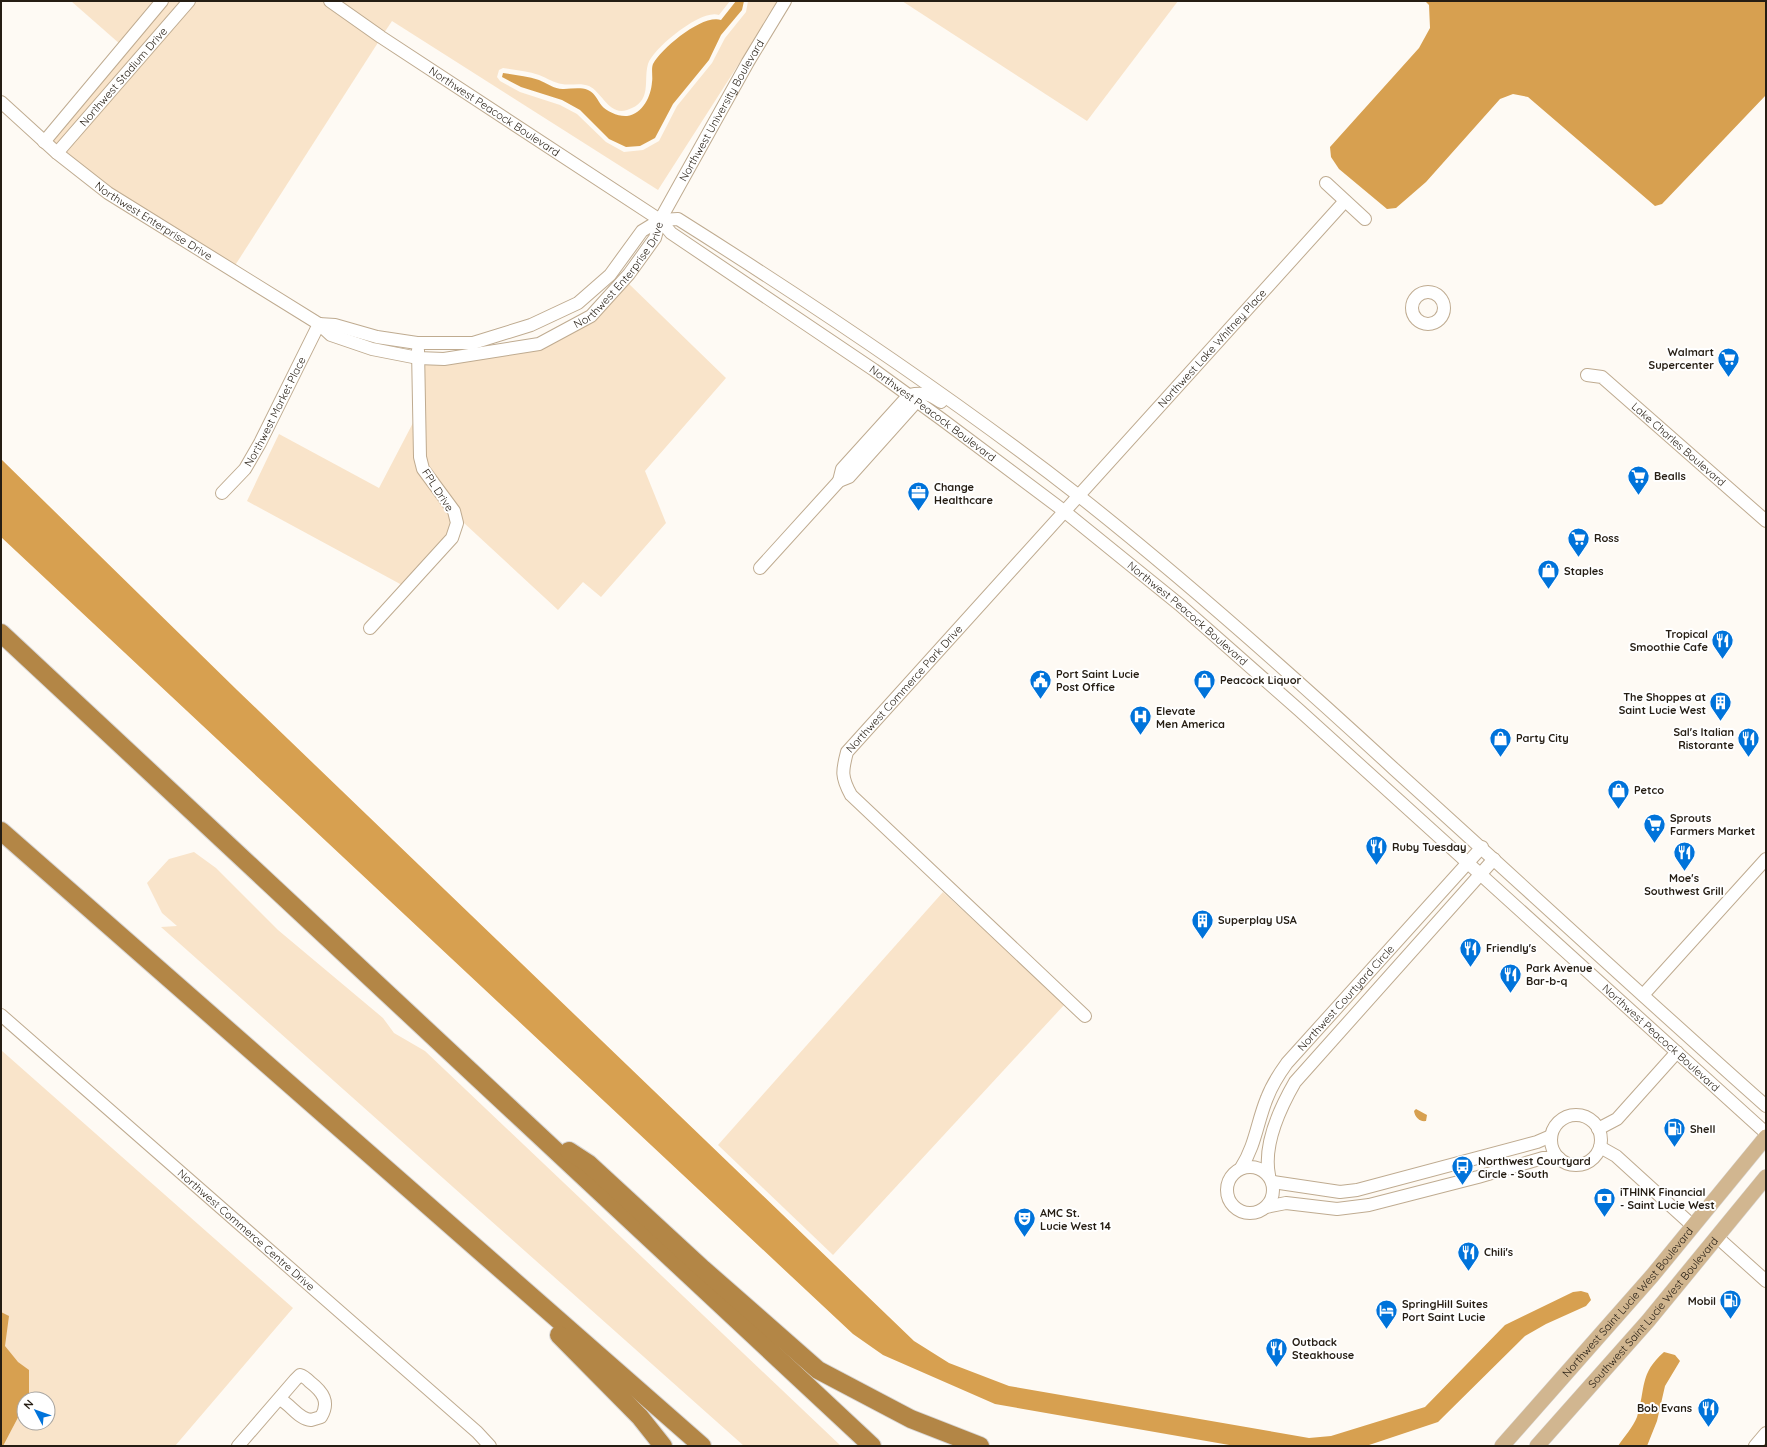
<svg xmlns="http://www.w3.org/2000/svg" width="1767" height="1447" viewBox="0 0 1767 1447" font-family="Quicksand,sans-serif">
<rect width="100%" height="100%" fill="#fefaf4"/>
<!-- green -->
<g fill="#f9e4ca" fill-rule="evenodd">
<polygon points="71,1 156,1 120,44"/>
<polygon points="169,1 181,1 57,146 51,142"/>
<polygon points="194,1 322,1 379,41 234,267 111,190 64,153"/>
<path d="M338,1H730L719,15C702,8 653,48 648,64C643,81 653,102 627,110C609,116 602,92 589,86C580,82 570,86 562,84C554,83 547,78 539,75C528,71 515,70 503,68L499,70L497,77L500,81L520,92L560,105L577,114L606,142L624,152L643,150L659,141L677,106L712,63L725,38L746,12L748,1H779L658,190L392,21L384,33Z"/>
<polygon points="902,1 1178,1 1087,121"/>
<polygon points="628,283 726,378 645,471 666,523 601,597 583,582 558,610 464,523 462,525 428,468 425,457 423,363 542,348"/>
<polygon points="415,419 416,457 449,513 452,522 447,535 402,585 247,501 279,434 379,488"/>
<polygon points="194,852 216,868 278,930 383,1018 394,1033 425,1051 841,1446 744,1446 161,927 177,926 162,913 147,883 169,859"/>
<polygon points="943,892 1065,1004 833,1255 718,1145"/>
<path d="M1,1050L293,1308L175,1446H1ZM24,1399H48V1423H24Z"/>
</g>
<!-- water -->
<g fill="#d7a050">
<path d="M736,1H744L742,10L721,35L709,60L673,104L655,138L640,146L626,147L609,139L580,110L562,100L521,87L502,77L503,73C515,75 527,76 539,80C546,83 556,90 564,89C572,89 580,87 588,90C596,94 597,100 602,106C606,111 619,117 627,116C643,114 651,96 652,82C653,77 651,69 653,64C662,48 702,14 721,20Z"/>
<polygon points="1425,1 1766,1 1766,95 1662,204 1655,206 1528,97 1513,94 1500,99 1426,182 1396,208 1387,209 1339,169 1331,157 1330,147 1419,48 1430,28 1429,5"/>
<polygon points="1,459 237,690 914,1341 949,1363 1009,1386 1309,1438 1331,1436 1425,1407 1505,1325 1573,1292 1581,1291 1588,1293 1591,1300 1586,1306 1546,1324 1525,1336 1438,1422 1366,1446 1235,1446 995,1404 883,1355 853,1334 1,537"/>
<path d="M1416,1109L1427,1115L1426,1121C1419,1122 1415,1117 1414,1111Z"/>
<polygon points="1,1312 9,1316 5,1346 18,1362 29,1370 29,1399 24,1399 24,1406 3,1446 1,1446"/>
<path d="M1664,1352L1675,1355L1680,1361L1665,1386L1657,1421L1647,1446H1618C1624,1437 1633,1427 1637,1417C1646,1388 1639,1374 1664,1352Z"/>
</g>
<g fill="none" stroke-linecap="round" stroke-linejoin="round">
<defs>
<g id="minor">
<path id="s1" d="M330,1L381,37L660,220L671,233L874,370L944,421L1064,511L1180,605L1299,710L1766,1133"/>
<path id="s2" d="M1,102L57,153L108,193L319,324L331,335L372,349L418,358L444,359L539,344L591,316L629,274L655,238L660,220L748,62L785,1"/>
<polyline points="44,142 162,1"/>
<path id="s3" d="M57,153L189,1"/>
<polyline points="1326,183 1365,219"/>
<circle cx="1428" cy="308" r="16"/>
<path d="M319,324L335,325L377,337L417,343H473L531,325L578,303L610,275L642,231L660,220L678,219C816,306 951,396 1079,496C1188,582 1292,675 1394,769C1518,881 1641,995 1766,1106"/>
<path id="s4" d="M1587,375L1602,377L1766,521"/>
<path d="M839,481L842,469L909,395C923,392 930,394 941,402"/>
<path id="s5" d="M222,493L245,469L260,443L319,324"/>
<polyline points="760,568 839,481 849,477 917,401"/>
<polyline points="370,628 452,538 457,523 454,511 423,469 420,457 418,350"/>
<polyline points="1643,995 1766,859"/>
<path id="s6" d="M1,1015L477,1432L490,1446"/>
<path id="s7" d="M1085,1016L851,795C841,777 842,771 847,752L1345,201"/>
<circle cx="1576" cy="1140" r="25"/>
<polyline points="1598,1129 1617,1119 1677,1052"/>
<polyline points="1600,1147 1616,1156 1693,1226"/>
<circle cx="1250" cy="1190" r="23"/>
<path id="s8" d="M1241,1168C1256,1144 1257,1122 1267,1098C1272,1085 1279,1074 1287,1063L1482,847"/>
<path d="M1269,1175C1263,1145 1280,1108 1295,1082L1494,859"/>
<polyline points="1273,1182 1340,1192 1357,1190 1537,1142 1551,1136"/>
<polyline points="1266,1207 1286,1203 1337,1209 1369,1205 1478,1177 1543,1158 1559,1158"/>
<polyline points="1717,1237 1766,1281"/>
<path d="M238,1446L295,1380L300,1375C304,1376 307,1379 310,1382C323,1392 330,1402 321,1417L311,1420C298,1419 291,1404 279,1399"/>
<polyline points="1755,1446 1766,1433"/>
</g>
<g id="major">
<path id="s9" d="M1502,1446L1652,1276L1766,1137"/>
<path id="s10" d="M1537,1446L1648,1321L1766,1177"/>
</g>
<g id="highway">
<polyline points="1,633 872,1446"/>
<polyline points="1,831 702,1446"/>
<polyline points="569,1151 589,1164 703,1269 818,1370 911,1419 980,1446"/>
<polyline points="559,1335 640,1417 663,1446"/>
</g>
</defs>
<!-- minor casing -->
<use href="#minor" stroke="#bfab90" stroke-width="14"/>
<!-- major casing -->
<use href="#major" stroke="#d8d6d5" stroke-width="16"/>
<!-- highway casing -->
<use href="#highway" stroke="#d8d6d5" stroke-width="20"/>
<!-- minor -->
<use href="#minor" stroke="#fff" stroke-width="12"/>
<!-- major -->
<use href="#major" stroke="#d1b690" stroke-width="15"/>
<!-- highway -->
<use href="#highway" stroke="#b38646" stroke-width="18"/>
</g>
<!-- icons -->
<defs>
<symbol id="supermarket-pin" viewBox="-11 -11 22 30"><path d="M0 17L-7.5 6A9.5 9.5 0 1 1 7.5 6Z" fill="#0073da" stroke="#fff"/><path d="M-6-5.5h2.5l.6 2H6L4.5 2H-2.5L-4.4-4H-6ZM-1.5 3.2a1.3 1.3 0 1 0 .1 0ZM3 3.2a1.3 1.3 0 1 0 .1 0Z" fill="#fff"/></symbol>
<symbol id="office-pin" viewBox="-11 -11 22 30"><path d="M0 17L-7.5 6A9.5 9.5 0 1 1 7.5 6Z" fill="#0073da" stroke="#fff"/><path d="M-6-3h4V-5.5h4V-3h4V5H-6ZM-1-4.5V-3h2v-1.5ZM-6 0V1H6V0Z" fill="#fff"/></symbol>
<symbol id="shop-pin" viewBox="-11 -11 22 30"><path d="M0 17L-7.5 6A9.5 9.5 0 1 1 7.5 6Z" fill="#0073da" stroke="#fff"/><path d="M-5-2.5h2.3a2.7 3.5 0 0 1 5.4 0H5L5.5 6h-11ZM-1.5-2.5h3a1.5 2.3 0 0 0-3 0Z" fill="#fff"/></symbol>
<symbol id="restaurant-pin" viewBox="-11 -11 22 30"><path d="M0 17L-7.5 6A9.5 9.5 0 1 1 7.5 6Z" fill="#0073da" stroke="#fff"/><path d="M-5-6h1v4h1v-4h1v4h1v-4h1v5L-1.5 .5V6h-2V.5L-5-1ZM5-6V6H3V1.5H1.5Q1.5-4 5-6Z" fill="#fff"/></symbol>
<symbol id="civic-pin" viewBox="-11 -11 22 30"><path d="M0 17L-7.5 6A9.5 9.5 0 1 1 7.5 6Z" fill="#0073da" stroke="#fff"/><path d="M-.6-6.5H3V-4.5H.6V-3L4-1V1h2V6H-6V1h2V-1L-.6-3ZM-1.2 2.5V6h2.4V2.5Z" fill="#fff"/></symbol>
<symbol id="building-pin" viewBox="-11 -11 22 30"><path d="M0 17L-7.5 6A9.5 9.5 0 1 1 7.5 6Z" fill="#0073da" stroke="#fff"/><path d="M-4-6H4V6H1V3H-1V6H-4ZM-2.5-4.3h1.7v1.8h-1.7ZM.8-4.3h1.7v1.8H.8ZM-2.5-1h1.7V.8h-1.7ZM.8-1h1.7V.8H.8Z" fill="#fff"/></symbol>
<symbol id="hospital-pin" viewBox="-11 -11 22 30"><path d="M0 17L-7.5 6A9.5 9.5 0 1 1 7.5 6Z" fill="#0073da" stroke="#fff"/><path d="M-5-5h3v3.5h4V-5h3V5h-3V1.5h-4V5h-3Z" fill="#fff"/></symbol>
<symbol id="fuel-pin" viewBox="-11 -11 22 30"><path d="M0 17L-7.5 6A9.5 9.5 0 1 1 7.5 6Z" fill="#0073da" stroke="#fff"/><path d="M-5.5-6h7V0h2V4h1.3V-2.5L3-4.5l.8-.8L6-3V5H2.5V1h-1V6h-7ZM-4.2-4.7v3.2H.2V-4.7Z" fill="#fff"/></symbol>
<symbol id="bus-pin" viewBox="-11 -11 22 30"><path d="M0 17L-7.5 6A9.5 9.5 0 1 1 7.5 6Z" fill="#0073da" stroke="#fff"/><path d="M-5-6H5V4H4V6H2V4H-2V6H-4V4H-5ZM-3.5-4V0h7V-4ZM-3.5 1.2v1.5H-2V1.2ZM2 1.2v1.5H3.5V1.2Z" fill="#fff"/></symbol>
<symbol id="bank-pin" viewBox="-11 -11 22 30"><path d="M0 17L-7.5 6A9.5 9.5 0 1 1 7.5 6Z" fill="#0073da" stroke="#fff"/><path d="M-6-4H6V4H-6ZM0-2.3a2.3 2.3 0 1 0 0 4.6a2.3 2.3 0 1 0 0-4.6Z" fill="#fff"/></symbol>
<symbol id="theatre-pin" viewBox="-11 -11 22 30"><path d="M0 17L-7.5 6A9.5 9.5 0 1 1 7.5 6Z" fill="#0073da" stroke="#fff"/><path d="M-5-5.5Q0-4 5-5.5V0Q5 5 0 6Q-5 5-5 0ZM-3.3-2.5H-1v1.5H-3.3ZM1-2.5H3.3v1.5H1ZM-2.8 1Q0 5.5 2.8 1Z" fill="#fff"/></symbol>
<symbol id="hotel-pin" viewBox="-11 -11 22 30"><path d="M0 17L-7.5 6A9.5 9.5 0 1 1 7.5 6Z" fill="#0073da" stroke="#fff"/><path d="M-6-4.5h1.5V1H6V5H4.5V3h-9V5H-6ZM-4 0a1.8 1.8 0 1 1 3.6 0ZM.5 0V-2.5h3Q6-2.5 6 0Z" fill="#fff"/></symbol>
</defs>
<g fill-rule="evenodd">
<use href="#supermarket-pin" x="1716" y="346" width="25" height="34"/>
<use href="#supermarket-pin" x="1626" y="464" width="25" height="34"/>
<use href="#office-pin" x="906" y="480" width="25" height="34"/>
<use href="#supermarket-pin" x="1566" y="526" width="25" height="34"/>
<use href="#shop-pin" x="1536" y="558" width="25" height="34"/>
<use href="#restaurant-pin" x="1710" y="628" width="25" height="34"/>
<use href="#civic-pin" x="1028" y="668" width="25" height="34"/>
<use href="#shop-pin" x="1192" y="668" width="25" height="34"/>
<use href="#building-pin" x="1708" y="690" width="25" height="34"/>
<use href="#hospital-pin" x="1128" y="704" width="25" height="34"/>
<use href="#shop-pin" x="1488" y="726" width="25" height="34"/>
<use href="#restaurant-pin" x="1736" y="726" width="25" height="34"/>
<use href="#shop-pin" x="1606" y="778" width="25" height="34"/>
<use href="#supermarket-pin" x="1642" y="812" width="25" height="34"/>
<use href="#restaurant-pin" x="1364" y="834" width="25" height="34"/>
<use href="#restaurant-pin" x="1672" y="840" width="25" height="34"/>
<use href="#building-pin" x="1190" y="908" width="25" height="34"/>
<use href="#restaurant-pin" x="1458" y="936" width="25" height="34"/>
<use href="#restaurant-pin" x="1498" y="962" width="25" height="34"/>
<use href="#fuel-pin" x="1662" y="1116" width="25" height="34"/>
<use href="#bus-pin" x="1450" y="1154" width="25" height="34"/>
<use href="#bank-pin" x="1592" y="1186" width="25" height="34"/>
<use href="#theatre-pin" x="1012" y="1206" width="25" height="34"/>
<use href="#restaurant-pin" x="1456" y="1240" width="25" height="34"/>
<use href="#fuel-pin" x="1718" y="1288" width="25" height="34"/>
<use href="#hotel-pin" x="1374" y="1298" width="25" height="34"/>
<use href="#restaurant-pin" x="1264" y="1336" width="25" height="34"/>
<use href="#restaurant-pin" x="1696" y="1396" width="25" height="34"/>
</g>
<g text-anchor="middle" stroke-width="4" stroke-linejoin="round" paint-order="stroke">
<!-- street labels -->
<g font-size="11" fill="#251d13" stroke="#fff">
<text dy="4" stroke="none"><textPath href="#s3" startOffset="101">Northwest Stadium Drive</textPath></text>
<text dy="4" stroke="none"><textPath href="#s2" startOffset="922">Northwest University Boulevard</textPath></text>
<text dy="4" stroke="none"><textPath href="#s1" startOffset="198">Northwest Peacock Boulevard</textPath></text>
<text dy="4" stroke="none"><textPath href="#s2" startOffset="194">Northwest Enterprise Drive</textPath></text>
<text dy="4" stroke="none"><textPath href="#s2" startOffset="726">Northwest Enterprise Drive</textPath></text>
<text dy="4" stroke="none"><textPath href="#s7" startOffset="911">Northwest Lake Whitney Place</textPath></text>
<text dy="4" stroke="none"><textPath href="#s5" startOffset="98">Northwest Market Place</textPath></text>
<text dy="4" stroke="none"><textPath href="#s1" startOffset="731">Northwest Peacock Boulevard</textPath></text>
<text dy="4" stroke="none"><textPath href="#s4" startOffset="117">Lake Charles Boulevard</textPath></text>
<text transform="translate(438 490) rotate(57)" y="4">FPL Drive</text>
<text dy="4" stroke="none"><textPath href="#s1" startOffset="1055">Northwest Peacock Boulevard</textPath></text>
<text dy="4" stroke="none"><textPath href="#s7" startOffset="452">Northwest Commerce Park Drive</textPath></text>
<text dy="4" stroke="none"><textPath href="#s8" startOffset="203">Northwest Courtyard Circle</textPath></text>
<text dy="4" stroke="none"><textPath href="#s1" startOffset="1691">Northwest Peacock Boulevard</textPath></text>
<text dy="4" stroke="none"><textPath href="#s6" startOffset="326">Northwest Commerce Centre Drive</textPath></text>
<text dy="4" stroke="none"><textPath href="#s9" startOffset="191">Northwest Saint Lucie West Boulevard</textPath></text>
<text dy="4" stroke="none"><textPath href="#s10" startOffset="177">Southwest Saint Lucie West Boulevard</textPath></text>
</g>
<!-- poi labels -->
<g font-size="11" font-weight="bold" fill="#251d13" stroke="#fff" text-anchor="start">
<text x="1714" y="356" text-anchor="end">Walmart<tspan x="1714" dy="13">Supercenter</tspan></text>
<text x="1654" y="480">Bealls</text>
<text x="934" y="491">Change<tspan x="934" dy="13">Healthcare</tspan></text>
<text x="1594" y="542">Ross</text>
<text x="1564" y="575">Staples</text>
<text x="1708" y="638" text-anchor="end">Tropical<tspan x="1708" dy="13">Smoothie Cafe</tspan></text>
<text x="1056" y="678">Port Saint Lucie<tspan x="1056" dy="13">Post Office</tspan></text>
<text x="1220" y="684">Peacock Liquor</text>
<text x="1706" y="701" text-anchor="end">The Shoppes at<tspan x="1706" dy="13">Saint Lucie West</tspan></text>
<text x="1156" y="715">Elevate<tspan x="1156" dy="13">Men America</tspan></text>
<text x="1734" y="736" text-anchor="end">Sal's Italian<tspan x="1734" dy="13">Ristorante</tspan></text>
<text x="1516" y="742">Party City</text>
<text x="1634" y="794">Petco</text>
<text x="1670" y="822">Sprouts<tspan x="1670" dy="13">Farmers Market</tspan></text>
<text x="1392" y="851">Ruby Tuesday</text>
<text x="1684" y="882" text-anchor="middle">Moe's<tspan x="1684" dy="13">Southwest Grill</tspan></text>
<text x="1218" y="924">Superplay USA</text>
<text x="1486" y="952">Friendly's</text>
<text x="1526" y="972">Park Avenue<tspan x="1526" dy="13">Bar-b-q</tspan></text>
<text x="1690" y="1133">Shell</text>
<text x="1478" y="1165">Northwest Courtyard<tspan x="1478" dy="13">Circle - South</tspan></text>
<text x="1620" y="1196">iTHINK Financial<tspan x="1620" dy="13">- Saint Lucie West</tspan></text>
<text x="1040" y="1217">AMC St.<tspan x="1040" dy="13">Lucie West 14</tspan></text>
<text x="1484" y="1256">Chili's</text>
<text x="1716" y="1305" text-anchor="end">Mobil</text>
<text x="1402" y="1308">SpringHill Suites<tspan x="1402" dy="13">Port Saint Lucie</tspan></text>
<text x="1292" y="1346">Outback<tspan x="1292" dy="13">Steakhouse</tspan></text>
<text x="1692" y="1412" text-anchor="end">Bob Evans</text>
</g>
</g>
<!-- border -->
<rect width="1767" height="1447" fill="none" stroke="#251d13" stroke-width="4"/>
<!-- north arrow -->
<g transform="translate(36 1411) rotate(311)"><circle r="19" fill="#ffffff" stroke="#a8a5a1"/>
<path d="M0-3L7 15L0 10L-7 15Z" fill="#0073da"/>
<text y="-6" font-size="11" font-weight="bold" text-anchor="middle" fill="#251d13">N</text>
</g>
</svg>
